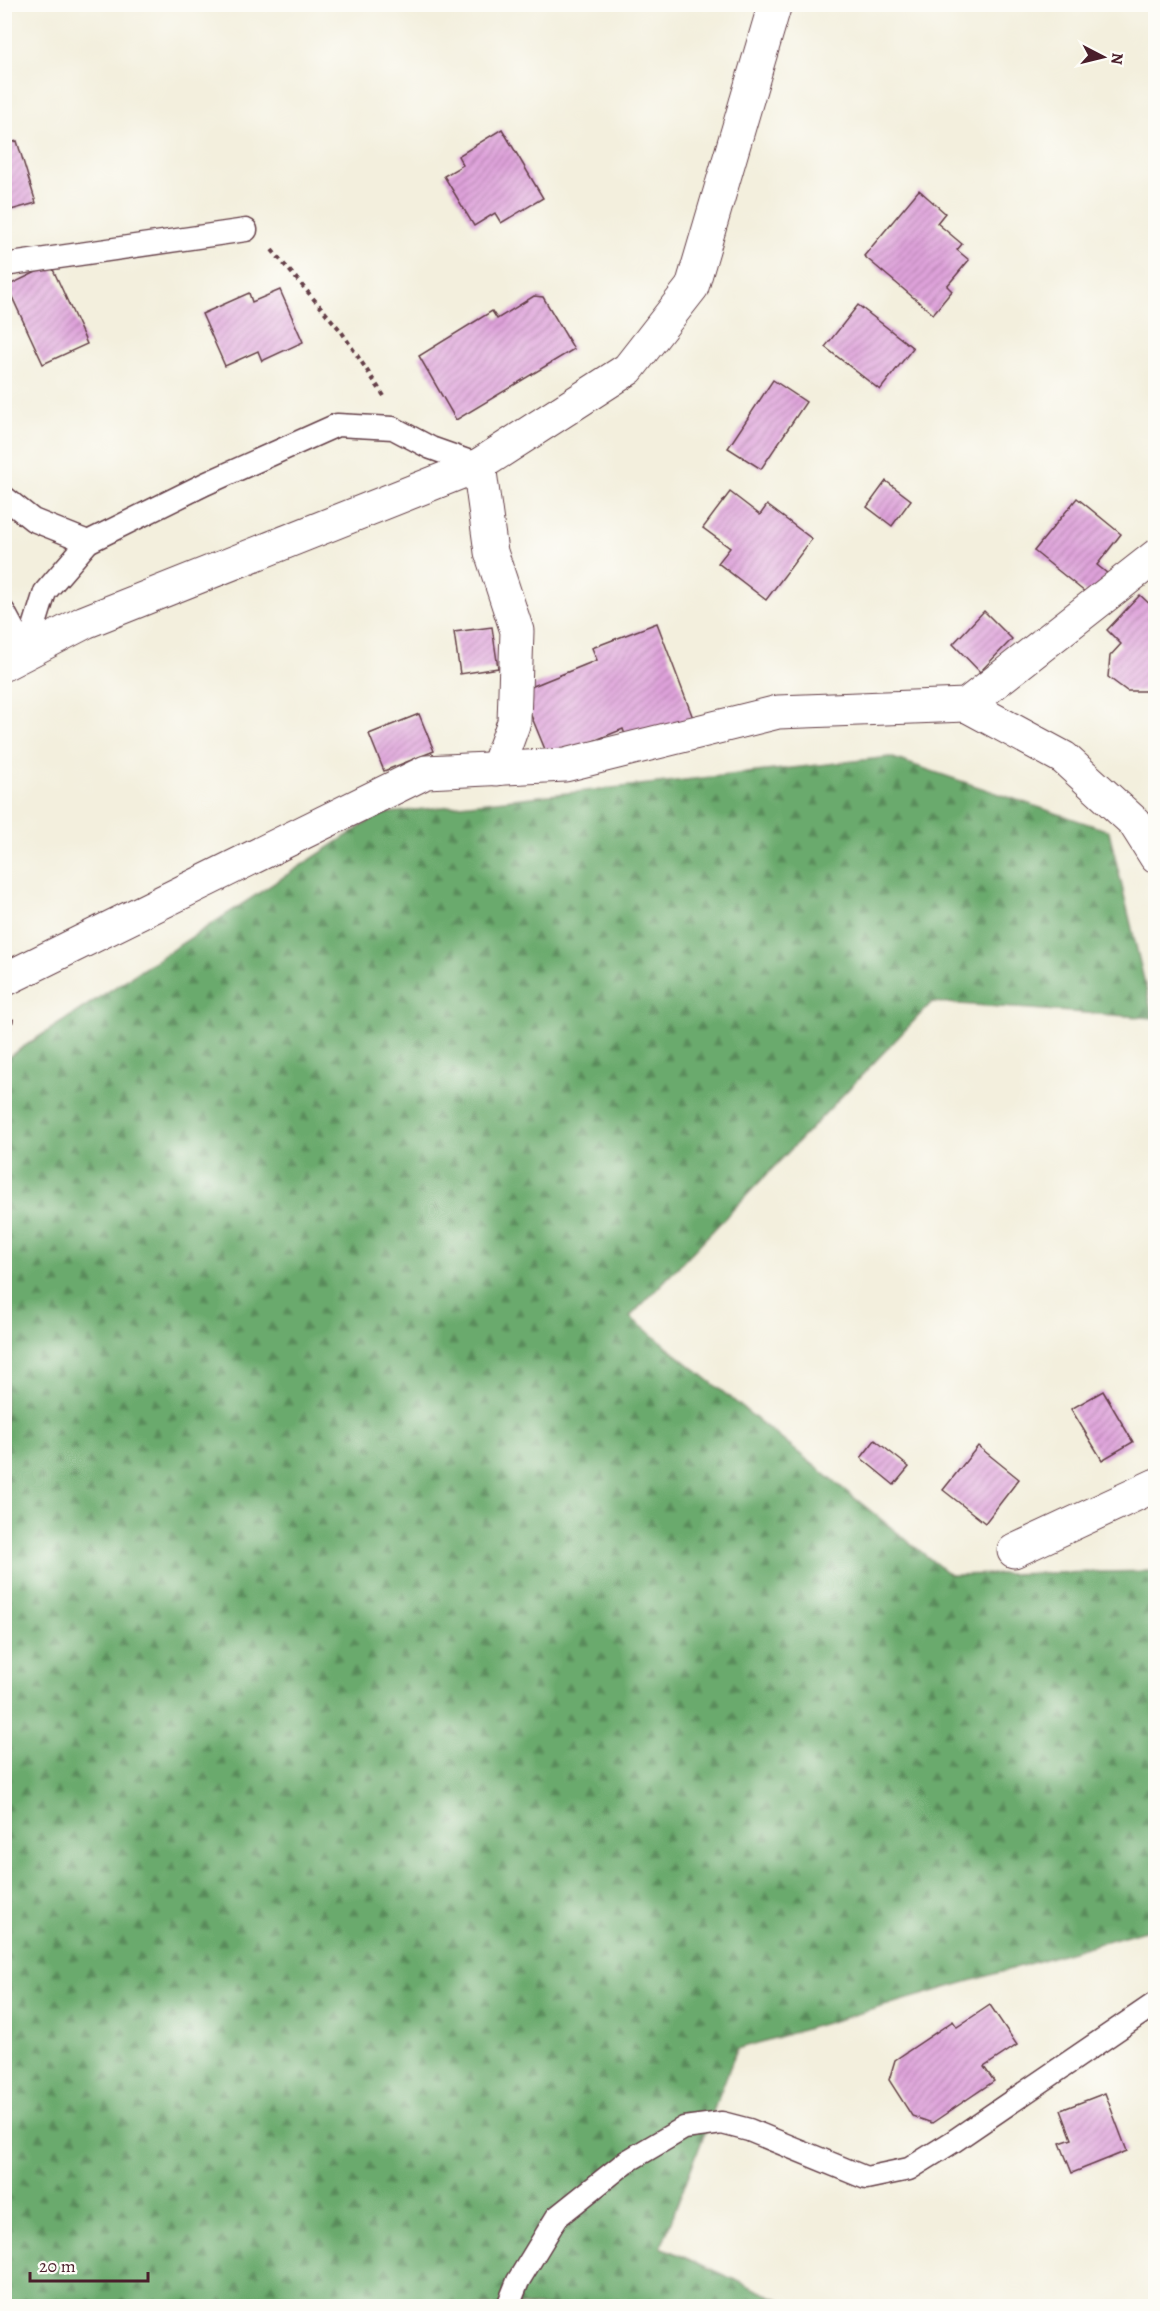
<svg xmlns="http://www.w3.org/2000/svg" width="1160" height="2311" viewBox="0 0 1160 2311" font-family="Alegreya,serif">
<defs>
<pattern id="forest-firs" width="22" height="20" patternUnits="userSpaceOnUse" patternTransform="scale(1.5)"><rect width="22" height="20" fill="#6aaa6d"/><path d="M5 1l3.5 6h-7zM16 11l3.5 6h-7z" fill="#598a5a"/></pattern>
<pattern id="building-hatch" width="6" height="6" patternUnits="userSpaceOnUse" patternTransform="scale(1.5)"><rect width="6" height="6" fill="#dea2da"/><path d="M-1 1l2-2M0 6l6-6M5 7l2-2" fill="none" stroke="#b683b1"/></pattern>
</defs>
<rect width="100%" height="100%" fill="#fdfcf7"/>
<filter id="ink" filterUnits="userSpaceOnUse"><feTurbulence type="fractalNoise" baseFrequency=".0167" numOctaves="2"/><feDisplacementMap in="SourceGraphic" scale="12" xChannelSelector="R" yChannelSelector="G"/><feConvolveMatrix kernelMatrix="1 2 1 2 8 2 1 2 1" color-interpolation-filters="sRGB"/></filter>
<filter id="wash" filterUnits="userSpaceOnUse"><feTurbulence type="fractalNoise" baseFrequency=".008" numOctaves="4" result="noise"/><feDisplacementMap in="SourceGraphic" scale="24" xChannelSelector="R" yChannelSelector="G"/><feGaussianBlur stdDeviation="1.35" result="paint"/><feColorMatrix in="noise" values="0 0 0 0 0 0 0 0 0 0 0 0 0 0 0 0 0 1.4 0 .05"/><feComposite in="paint" operator="in"/></filter>
<g filter="url(#wash)">
<rect width="100%" height="100%" fill="#f3efdd"/>
<!-- forest -->
<polygon fill="url(#forest-firs)" stroke="#5a644c" stroke-width="1.5" points="890,757 1109,831 1153,1018 932,1002 630,1317 950,1575 1155,1571 1155,1927 737,2049 661,2247 794,2306 5,2306 5,1059 380,814"/>
<g id="blocks">
<!-- building -->
<g fill="url(#building-hatch)">
<polygon points="502,129 543,198 501,223 495,213 474,226 444,176 463,165 458,156"/>
<polygon points="17,141 36,203 4,212 4,145"/>
<polygon points="919,190 945,213 937,223 962,244 957,250 969,260 947,286 952,291 933,314 864,256"/>
<polygon points="51,265 87,344 43,364 7,286"/>
<polygon points="280,290 303,342 262,361 258,351 225,366 202,314 249,293 252,302"/>
<polygon points="534,296 543,297 574,349 456,420 419,356 492,311 497,319"/>
<polygon points="858,305 913,348 880,390 825,347"/>
<polygon points="773,380 806,402 761,469 728,448"/>
<polygon points="886,481 911,500 892,526 867,507"/>
<polygon points="730,492 760,515 767,505 812,539 766,600 718,563 730,548 703,528"/>
<polygon points="1077,498 1121,534 1097,565 1108,574 1091,597 1034,551"/>
<polygon points="1140,595 1156,610 1156,683 1148,691 1127,691 1108,677 1110,656 1121,644 1107,630"/>
<polygon points="984,611 1012,639 980,672 953,644"/>
<polygon points="657,623 693,718 628,743 623,729 549,759 521,691 597,660 592,648"/>
<polygon points="492,627 498,668 460,674 454,632"/>
<polygon points="419,714 434,751 384,771 369,734"/>
<polygon points="1103,1391 1133,1442 1102,1460 1071,1409"/>
<polygon points="875,1440 909,1467 894,1485 861,1458"/>
<polygon points="978,1446 1019,1479 985,1523 943,1490"/>
<polygon points="990,2005 1017,2045 984,2067 994,2081 932,2123 912,2116 889,2080 895,2060 953,2021 957,2027"/>
<polygon points="1105,2093 1127,2151 1072,2173 1060,2143 1072,2139 1061,2110"/>
</g>
</g>
</g>
<g filter="url(#ink)">
<use href="#blocks" fill-opacity="0" stroke="#633e46" stroke-width="1.5"/>
<g fill="none" stroke-linecap="round" stroke-linejoin="round">
<defs>
<g id="lane">
<polyline points="4,265 246,230"/>
<polyline points="4,497 33,520 88,542"/>
<polyline points="4,612 26,653"/>
<polyline points="26,653 45,592 88,542 205,484 337,425 393,428 431,448 479,465"/>
<polyline points="508,2306 518,2281 557,2217 626,2162 684,2128 722,2123 749,2130 866,2178 909,2169 954,2141 1156,2003"/>
</g>
<g id="street">
<polyline points="479,465 491,552 517,631 514,722 497,769"/>
<polyline points="4,664 85,622 479,465 628,369 692,287 775,4"/>
<polyline points="966,705 1064,758 1134,822 1156,857"/>
<polyline points="4,980 426,772 565,765 778,712 966,705 1156,556"/>
<polyline points="1014,1551 1156,1485"/>
</g>
</defs>
<!-- lane casing -->
<use href="#lane" stroke="#633e46" stroke-width="25"/>
<!-- street casing -->
<use href="#street" stroke="#633e46" stroke-width="35"/>
<!-- path -->
<g stroke="#633e46" stroke-width="4" stroke-dasharray="4.5 4.5" stroke-linecap="butt">
<polyline points="272,250 341,331 384,396"/>
<polyline points="4,1058 13,1014"/>
</g>
<!-- lane -->
<use href="#lane" stroke="#fff" stroke-width="22"/>
<!-- street -->
<use href="#street" stroke="#fff" stroke-width="33"/>
</g>
</g>
<!-- margin -->
<rect width="1160" height="2311" fill="none" stroke="#fdfcf7" stroke-width="24"/>
<!-- north arrow -->
<g transform="translate(1103 57) rotate(97)" stroke="#fdfcf7" stroke-width="4.5" paint-order="stroke">
<path d="M0-4.5L10 22L0 15L-10 22Z" fill="#4a1f2b"/>
<text y="-9" font-size="16" font-weight="bold" text-anchor="middle" fill="#4a1f2b">N</text>
</g>
<!-- scale -->
<path d="M30 2272v9h118v-9" fill="none" stroke="#4a1f2b" stroke-width="3"/>
<text x="39" y="2272" font-size="18" fill="#4a1f2b" stroke="#fdfcf7" stroke-width="4.5" paint-order="stroke">20 m</text>
</svg>
